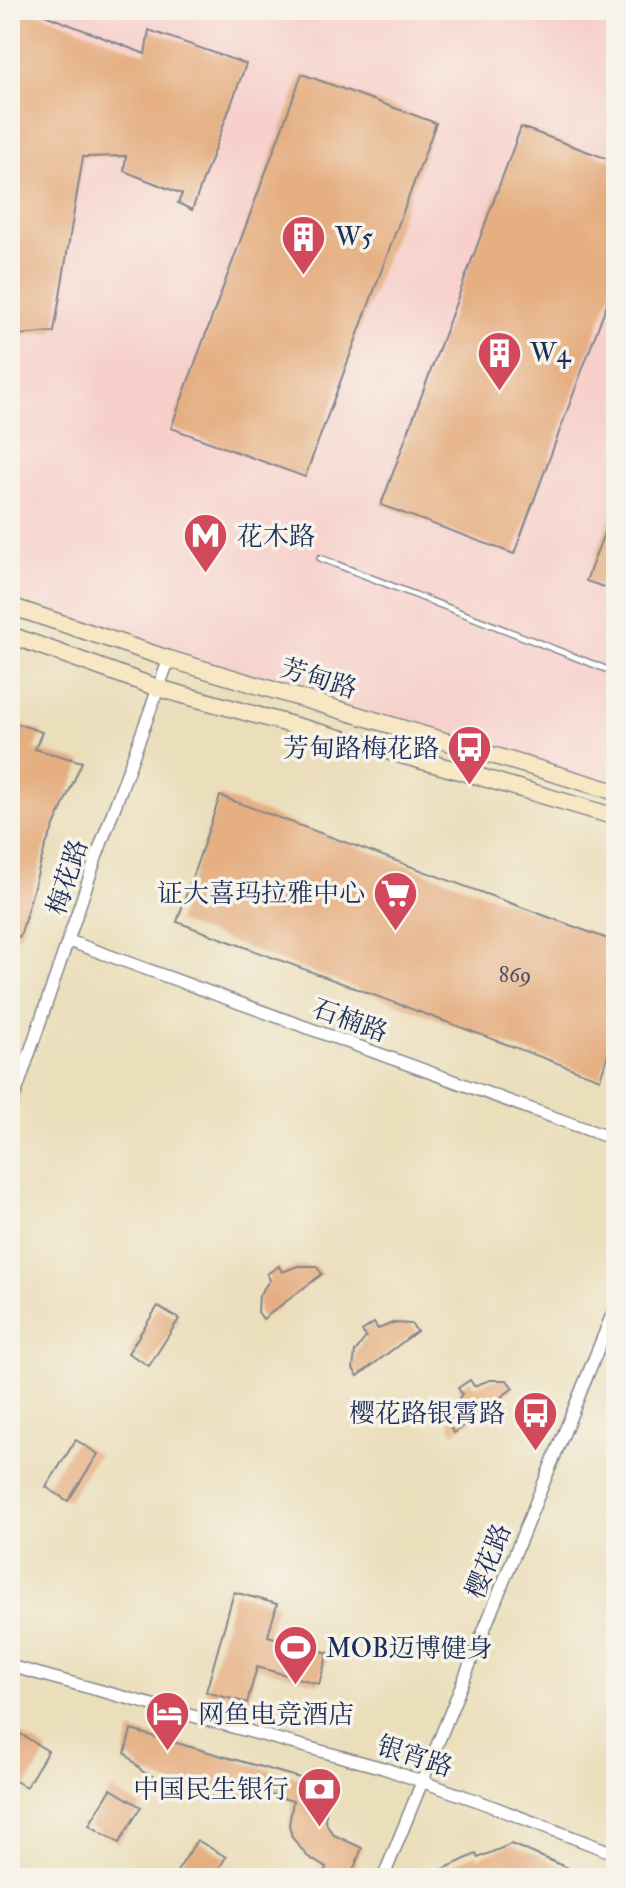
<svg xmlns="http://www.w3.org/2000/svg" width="626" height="1888" viewBox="0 0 626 1888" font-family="'IM FELL Double Pica','Noto Serif SC',serif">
<rect width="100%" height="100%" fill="#f7f3e8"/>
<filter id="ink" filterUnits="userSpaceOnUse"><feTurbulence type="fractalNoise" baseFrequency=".0125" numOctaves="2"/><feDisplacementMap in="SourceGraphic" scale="16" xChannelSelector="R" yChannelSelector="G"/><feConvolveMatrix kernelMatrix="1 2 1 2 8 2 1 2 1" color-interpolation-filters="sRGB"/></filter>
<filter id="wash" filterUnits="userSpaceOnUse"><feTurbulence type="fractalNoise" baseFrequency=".006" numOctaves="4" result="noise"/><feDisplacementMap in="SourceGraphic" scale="32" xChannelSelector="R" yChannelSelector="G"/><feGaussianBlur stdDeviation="1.8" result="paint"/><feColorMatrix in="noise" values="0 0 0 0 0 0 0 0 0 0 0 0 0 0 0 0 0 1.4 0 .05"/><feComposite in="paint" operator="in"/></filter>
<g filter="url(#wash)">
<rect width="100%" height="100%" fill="#ebdebb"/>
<!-- built -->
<polygon fill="#f7d0cc" points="10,10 616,10 616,789 553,772 57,611 10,593"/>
<g id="blocks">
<!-- building -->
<g fill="#e5af82">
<polygon points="10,10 32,10 145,54 149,30 246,64 192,210 178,203 182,194 124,171 126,156 83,157 54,332 19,335 10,334"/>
<polygon points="302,74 436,123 305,477 171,428"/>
<polygon points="521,127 616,162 616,279 514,554 381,505"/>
<polygon points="615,504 616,504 616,591 586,581"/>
<polygon points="10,721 42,732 35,749 82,762 45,847 20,937 10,933"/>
<polygon points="220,796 616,942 616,1029 600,1079 177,922"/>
<polygon points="279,1266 282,1272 298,1266 316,1266 322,1274 263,1319 258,1312 259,1295 270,1280 267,1274"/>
<polygon points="158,1306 179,1319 149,1366 128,1353"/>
<polygon points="374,1323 378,1329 393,1323 411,1324 417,1331 358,1376 353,1369 355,1352 366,1337 362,1331"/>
<polygon points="470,1380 474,1386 490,1380 507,1380 513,1388 454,1433 449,1426 451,1409 462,1394 458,1388"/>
<polygon points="76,1440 98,1454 68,1501 46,1487"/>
<polygon points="234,1592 277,1604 268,1636 328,1653 319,1684 257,1667 247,1703 206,1692"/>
<polygon points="131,1730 335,1788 327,1808 325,1819 328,1827 334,1835 362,1848 350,1878 322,1878 326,1868 307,1856 292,1837 289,1825 293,1801 261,1792 246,1797 220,1799 168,1783 143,1772 125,1753"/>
<polygon points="19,1733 48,1751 26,1787 10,1778 10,1749"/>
<polygon points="111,1789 141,1807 119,1843 89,1825"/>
<polygon points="197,1840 226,1857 213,1878 173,1878"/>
<polygon points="511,1844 592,1878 518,1878 505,1873 492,1878 424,1878 476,1854 478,1858"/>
</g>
</g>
</g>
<g filter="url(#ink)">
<use href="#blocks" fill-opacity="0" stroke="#83868c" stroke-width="2"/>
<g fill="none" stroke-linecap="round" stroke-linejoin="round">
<defs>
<polyline id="service" points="320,558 616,673"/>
<g id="minor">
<polyline points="69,941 616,1140"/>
<polyline points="10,1110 97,855 169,659"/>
<polyline points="10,1666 383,1768 478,1801 616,1854"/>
<polyline points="383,1878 616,1305"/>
</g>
<g id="secondary">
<polyline points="10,606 169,659 616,792"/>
<polyline points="10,635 158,688 474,775 616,817"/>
</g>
</defs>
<!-- service casing -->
<use href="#service" stroke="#83868c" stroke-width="8"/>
<!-- minor casing -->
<use href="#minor" stroke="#83868c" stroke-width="14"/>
<!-- secondary casing -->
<use href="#secondary" stroke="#83868c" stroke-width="19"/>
<!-- service -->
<use href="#service" stroke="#fff" stroke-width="5"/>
<!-- minor -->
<use href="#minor" stroke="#fff" stroke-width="11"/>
<!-- secondary -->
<use href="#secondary" stroke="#f8e7c3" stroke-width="16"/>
</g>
</g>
<!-- icons -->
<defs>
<symbol id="building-pin" viewBox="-11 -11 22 30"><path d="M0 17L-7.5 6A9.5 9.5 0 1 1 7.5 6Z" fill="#d1495b" stroke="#f7f3e8"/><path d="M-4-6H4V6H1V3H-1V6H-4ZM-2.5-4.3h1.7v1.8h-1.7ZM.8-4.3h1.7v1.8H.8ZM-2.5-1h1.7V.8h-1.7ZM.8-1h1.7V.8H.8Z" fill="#fff"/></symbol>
<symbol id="metro-pin" viewBox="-11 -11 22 30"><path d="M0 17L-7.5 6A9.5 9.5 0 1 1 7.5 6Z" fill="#d1495b" stroke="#f7f3e8"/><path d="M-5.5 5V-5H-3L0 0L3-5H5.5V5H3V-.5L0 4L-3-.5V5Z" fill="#fff"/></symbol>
<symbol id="bus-pin" viewBox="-11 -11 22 30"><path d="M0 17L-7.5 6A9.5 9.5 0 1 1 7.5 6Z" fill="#d1495b" stroke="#f7f3e8"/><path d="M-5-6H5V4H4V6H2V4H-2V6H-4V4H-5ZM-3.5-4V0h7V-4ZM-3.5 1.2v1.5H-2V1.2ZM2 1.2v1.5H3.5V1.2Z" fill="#fff"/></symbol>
<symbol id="supermarket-pin" viewBox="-11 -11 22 30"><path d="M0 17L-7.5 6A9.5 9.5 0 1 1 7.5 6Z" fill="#d1495b" stroke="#f7f3e8"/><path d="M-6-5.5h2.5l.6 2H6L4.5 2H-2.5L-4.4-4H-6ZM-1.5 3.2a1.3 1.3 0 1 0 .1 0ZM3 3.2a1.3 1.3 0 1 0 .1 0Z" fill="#fff"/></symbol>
<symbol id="stadium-pin" viewBox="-11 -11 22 30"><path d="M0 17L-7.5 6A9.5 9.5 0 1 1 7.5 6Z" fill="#d1495b" stroke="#f7f3e8"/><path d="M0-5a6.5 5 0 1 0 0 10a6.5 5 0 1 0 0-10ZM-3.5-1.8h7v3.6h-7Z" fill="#fff"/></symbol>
<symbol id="hotel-pin" viewBox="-11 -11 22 30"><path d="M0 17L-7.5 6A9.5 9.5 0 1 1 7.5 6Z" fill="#d1495b" stroke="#f7f3e8"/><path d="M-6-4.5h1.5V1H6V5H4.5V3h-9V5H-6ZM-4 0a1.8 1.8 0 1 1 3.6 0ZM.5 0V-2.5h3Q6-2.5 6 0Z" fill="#fff"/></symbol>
<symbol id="bank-pin" viewBox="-11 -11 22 30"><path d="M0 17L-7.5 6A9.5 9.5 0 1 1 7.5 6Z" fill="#d1495b" stroke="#f7f3e8"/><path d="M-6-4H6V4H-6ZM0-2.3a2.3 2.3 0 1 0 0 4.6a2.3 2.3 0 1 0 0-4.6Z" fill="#fff"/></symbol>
</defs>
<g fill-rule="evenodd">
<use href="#building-pin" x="278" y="212" width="51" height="69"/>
<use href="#building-pin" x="474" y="328" width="51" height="69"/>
<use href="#metro-pin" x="180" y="510" width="51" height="69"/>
<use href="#bus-pin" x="444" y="722" width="51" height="69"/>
<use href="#supermarket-pin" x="370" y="868" width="51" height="69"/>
<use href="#bus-pin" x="510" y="1388" width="51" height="69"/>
<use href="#stadium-pin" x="270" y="1622" width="51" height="69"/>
<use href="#hotel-pin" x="142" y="1688" width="51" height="69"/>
<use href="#bank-pin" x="294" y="1764" width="51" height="69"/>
</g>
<g text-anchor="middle" stroke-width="7" stroke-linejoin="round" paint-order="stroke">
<!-- number labels -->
<g font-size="22" fill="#4e4f67">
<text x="515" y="982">869</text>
</g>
<!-- poi labels -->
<g font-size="26" fill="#1b2f5e" stroke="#f7f3e8" text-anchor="start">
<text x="335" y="246">W5</text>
<text x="530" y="362">W4</text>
<text x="237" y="545">花木路</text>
<text x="439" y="757" text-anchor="end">芳甸路梅花路</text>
<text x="365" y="902" text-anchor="end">证大喜玛拉雅中心</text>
<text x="505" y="1422" text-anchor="end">樱花路银霄路</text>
<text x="326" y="1657">MOB迈博健身</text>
<text x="198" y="1723">网鱼电竞酒店</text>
<text x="289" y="1798" text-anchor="end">中国民生银行</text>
</g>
<!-- street labels -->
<g font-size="26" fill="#1b2f5e" stroke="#f7f3e8">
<text transform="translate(319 678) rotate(17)" y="9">芳甸路</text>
<text transform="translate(67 877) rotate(-72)" y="9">梅花路</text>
<text transform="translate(350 1020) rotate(20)" y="9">石楠路</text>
<text transform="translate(488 1561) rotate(-68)" y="9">樱花路</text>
<text transform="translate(415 1756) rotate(18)" y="9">银宵路</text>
</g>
</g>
<!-- margin -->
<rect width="626" height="1888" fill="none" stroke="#f7f3e8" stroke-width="40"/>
</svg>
